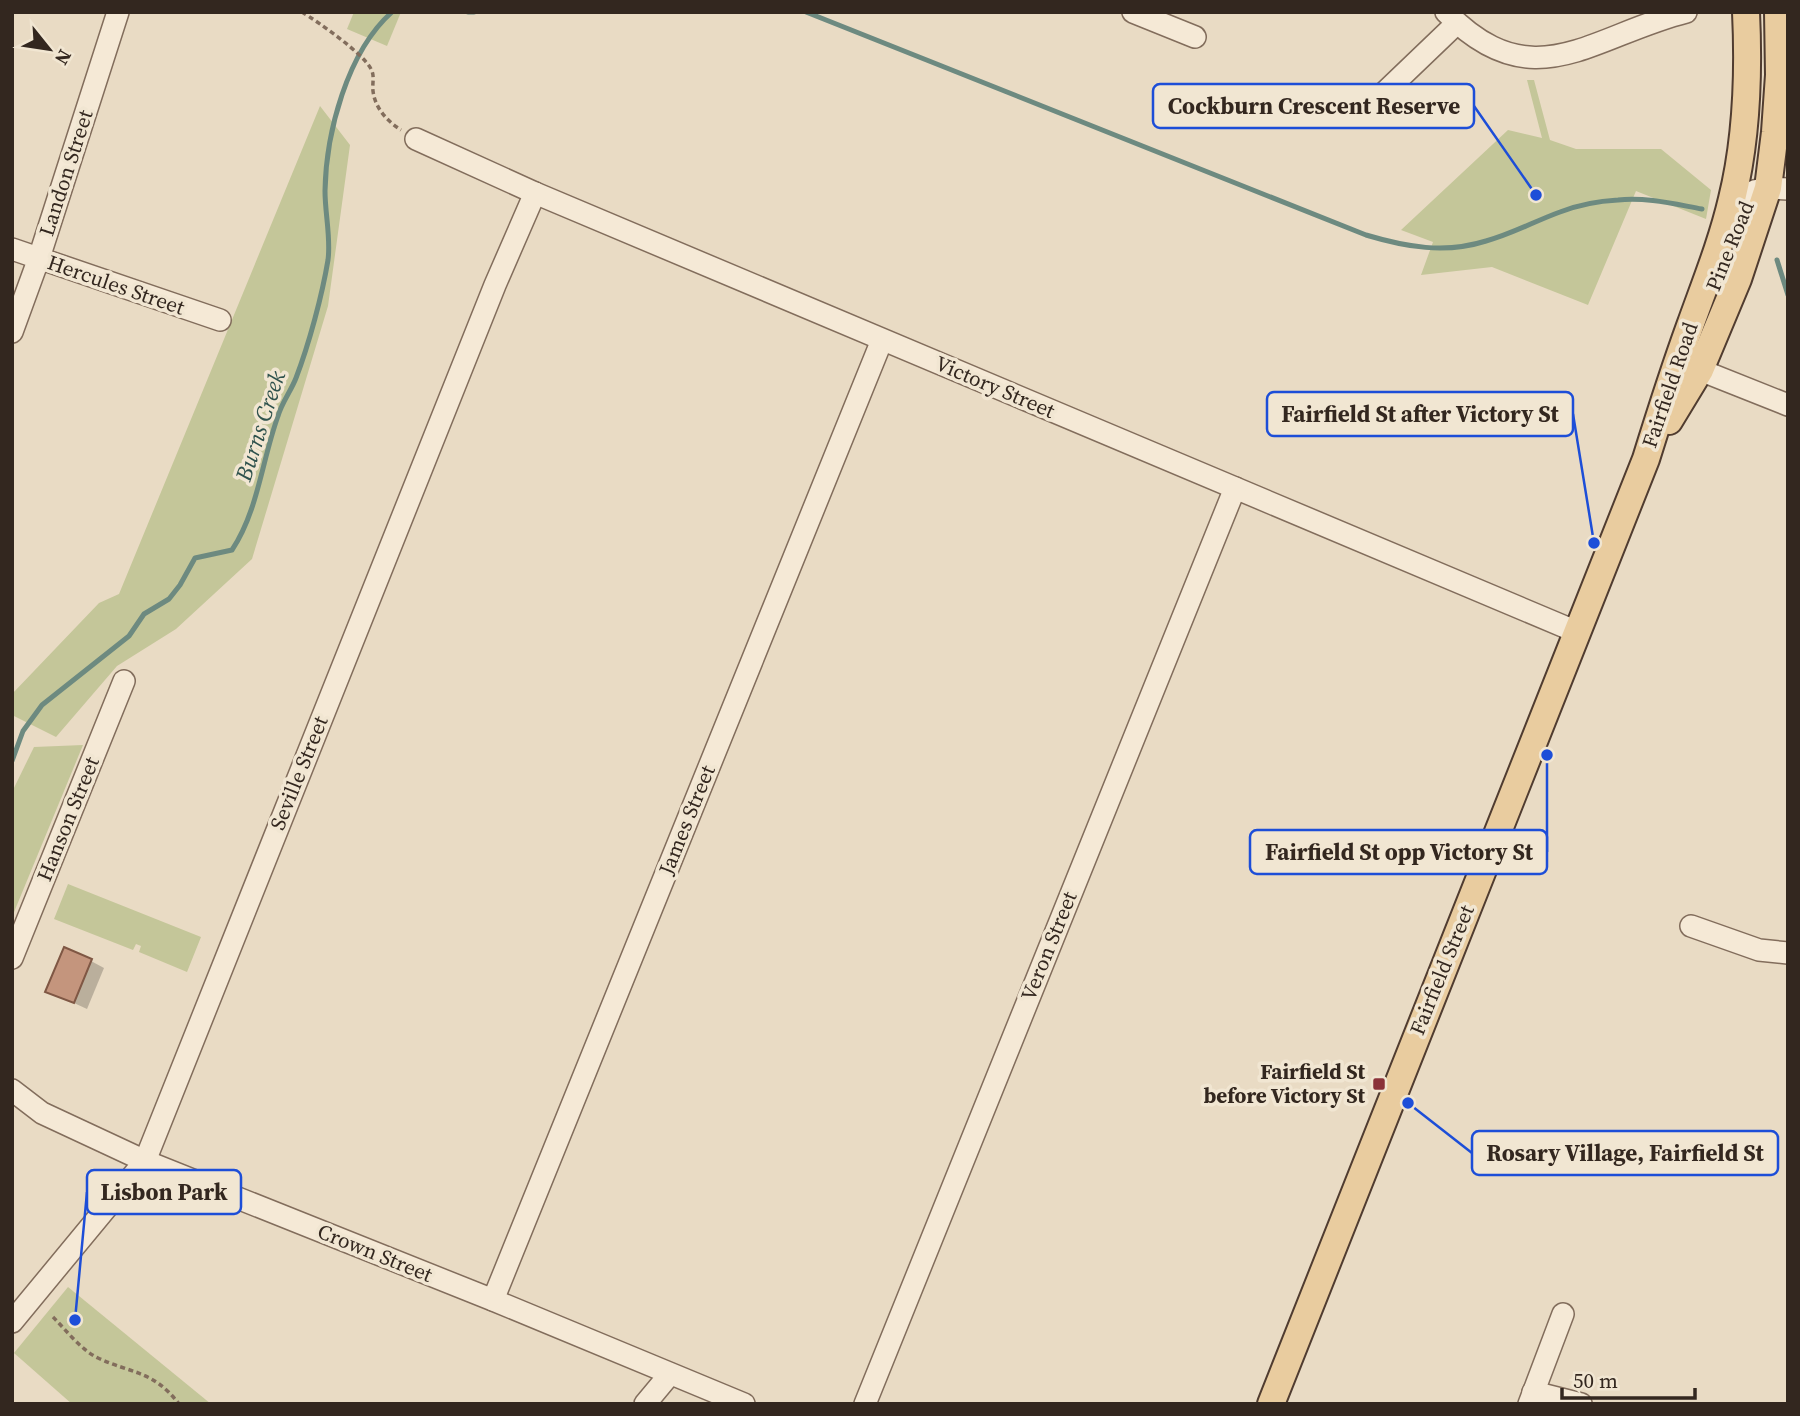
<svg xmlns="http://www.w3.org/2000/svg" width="1800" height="1416" viewBox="0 0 1800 1416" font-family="'Source Serif 4',serif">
<rect width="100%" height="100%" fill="#e9dbc4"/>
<!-- green -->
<g fill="#c4c699">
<polygon points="354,12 401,12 387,46 347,29"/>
<polygon points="1527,80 1534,80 1550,140 1576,149 1661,149 1711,190 1706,219 1636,191 1588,305 1492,267 1421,275 1433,242 1401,230 1508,130 1542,138"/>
<polygon points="320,106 350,145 328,306 252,559 176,629 117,666 56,737 12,715 12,694 99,603 119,594"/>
<polygon points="83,745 12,917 12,792 34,747"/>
<polygon points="68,884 201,937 187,972 139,952 141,946 136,944 133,950 54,919"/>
<polygon points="68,1287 211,1404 72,1404 14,1353"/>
</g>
<!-- shadow -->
<polygon fill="#0003" points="91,961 104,968 87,1009 48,991"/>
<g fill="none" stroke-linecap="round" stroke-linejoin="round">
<!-- stream -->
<g stroke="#6d8a80" stroke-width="5">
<polyline points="468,12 474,12"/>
<path d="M806,12L1366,235C1406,247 1445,254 1486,241C1512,234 1535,221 1560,212C1578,205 1599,201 1618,200C1646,197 1674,204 1702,209"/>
<polyline points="1777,260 1788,295"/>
<path d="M12,761L23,731L42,705L129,636L144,614L169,599L180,585L195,558L232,550C258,511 262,460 278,416C282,402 291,391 296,378C309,344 322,296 328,260C331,238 325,214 325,191C326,133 347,52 392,12"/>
</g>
</g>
<!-- building -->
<polygon fill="#c4957d" stroke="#7f5744" stroke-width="2" points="64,947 92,959 74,1003 45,992"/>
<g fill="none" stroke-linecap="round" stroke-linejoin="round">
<defs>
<g id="minor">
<polyline points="1133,12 1195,37"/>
<path d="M1446,12C1533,101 1591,36 1686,12"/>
<polyline points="1362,114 1457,23"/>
<polyline points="416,139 535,193 1577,632"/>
<polyline points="1735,230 1745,203 1754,191 1768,188 1788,189"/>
<polyline points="12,249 220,320"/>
<polyline points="12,332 39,258 118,12"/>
<polyline points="1700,370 1788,405"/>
<polyline points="1691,926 1759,950 1788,953"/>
<polyline points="12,958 124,681"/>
<polyline points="12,1090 42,1113 145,1161 493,1300 744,1404"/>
<polyline points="493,1300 882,340"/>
<polyline points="12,1322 145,1161 495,285 535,193"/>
<polyline points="1533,1392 1581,1404"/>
<polyline points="645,1404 670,1374"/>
<polyline points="865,1404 1235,488"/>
<polyline points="1529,1404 1563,1314"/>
</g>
<g id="major">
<polyline points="1669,421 1700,370 1738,279 1768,188 1775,132 1779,75 1778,12"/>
<path d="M1271,1404L1646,459C1660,414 1674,370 1690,326C1705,284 1722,242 1732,199C1747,138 1749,75 1746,12"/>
</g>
</defs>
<!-- minor casing -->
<use href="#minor" stroke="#826d5c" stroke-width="24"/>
<!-- major casing -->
<use href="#major" stroke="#503c30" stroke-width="30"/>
<!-- path -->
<g stroke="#826d5c" stroke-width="3.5" stroke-dasharray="5 3.5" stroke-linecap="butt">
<path d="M302,12C318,22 363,53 371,69C375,76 372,83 373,91C375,108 387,121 401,130"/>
<path d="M53,1317C66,1330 81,1350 98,1358C132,1374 153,1370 179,1404"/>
</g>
<!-- minor -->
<use href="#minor" stroke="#f5e9d6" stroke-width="21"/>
<!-- major -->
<use href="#major" stroke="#e9cc9f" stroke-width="26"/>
</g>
<!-- markers -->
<rect fill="#8b3239" stroke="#f1e6d2" stroke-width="2.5" x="1372" y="1077" width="14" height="14" rx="3.5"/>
<g text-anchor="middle" stroke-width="7" stroke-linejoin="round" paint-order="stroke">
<!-- street labels -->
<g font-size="21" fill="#33271f" stroke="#f1e6d2">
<text transform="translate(66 173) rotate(-72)" y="7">Landon Street</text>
<text transform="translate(1730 246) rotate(-68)" y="7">Pine Road</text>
<text transform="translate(116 285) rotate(19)" y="7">Hercules Street</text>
<text transform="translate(1670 385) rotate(-71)" y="7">Fairfield Road</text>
<text transform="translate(995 387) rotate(23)" y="7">Victory Street</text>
<text transform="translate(299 773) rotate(-68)" y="7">Seville Street</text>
<text transform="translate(68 819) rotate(-68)" y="7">Hanson Street</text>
<text transform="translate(687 820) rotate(-68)" y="7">James Street</text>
<text transform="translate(1049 946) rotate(-68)" y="7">Veron Street</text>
<text transform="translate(1442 970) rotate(-68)" y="7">Fairfield Street</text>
<text transform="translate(375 1253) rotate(22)" y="7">Crown Street</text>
</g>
<!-- poi labels -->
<g font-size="21" font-weight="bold" fill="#33271f" stroke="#f1e6d2" text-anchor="end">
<text x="1365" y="1079">Fairfield St<tspan x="1365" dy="24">before Victory St</tspan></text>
</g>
<!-- water labels -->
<g font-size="23" font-style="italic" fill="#2f524d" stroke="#f1e6d2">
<text transform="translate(260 426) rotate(-72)" y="8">Burns Creek</text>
</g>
</g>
<!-- callouts -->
<path fill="none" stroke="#1d4ed8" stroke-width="2.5" d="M1536 195L1474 106M1594 543L1573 414M1547 755L1547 852M1408 1103L1472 1153M75 1320L87 1192"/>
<g fill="#1d4ed8" stroke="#f1e6d2" stroke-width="2.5">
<circle cx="1536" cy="195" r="7"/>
<circle cx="1594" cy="543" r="7"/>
<circle cx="1547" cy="755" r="7"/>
<circle cx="1408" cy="1103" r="7"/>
<circle cx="75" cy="1320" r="7"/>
</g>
<g fill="#f1e6d2" stroke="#1d4ed8" stroke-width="2.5">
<rect x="1153" y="84" width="321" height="44" rx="7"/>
<rect x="1267" y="392" width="306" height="44" rx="7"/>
<rect x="1250" y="830" width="297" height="44" rx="7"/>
<rect x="1472" y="1131" width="306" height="44" rx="7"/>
<rect x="87" y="1170" width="154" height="44" rx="7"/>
</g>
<g font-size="23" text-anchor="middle" font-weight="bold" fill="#33271f">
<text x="1314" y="114">Cockburn Crescent Reserve</text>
<text x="1420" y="422">Fairfield St after Victory St</text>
<text x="1399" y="860">Fairfield St opp Victory St</text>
<text x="1625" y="1161">Rosary Village, Fairfield St</text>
<text x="164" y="1200">Lisbon Park</text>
</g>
<!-- border -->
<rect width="1800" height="1416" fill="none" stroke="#33271f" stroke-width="28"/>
<!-- north arrow -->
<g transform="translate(49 49) rotate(120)" stroke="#f1e6d2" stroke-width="5" paint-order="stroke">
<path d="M0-5L12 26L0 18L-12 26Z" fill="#33271f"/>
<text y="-10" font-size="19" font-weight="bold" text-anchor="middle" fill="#33271f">N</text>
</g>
<!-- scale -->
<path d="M1562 1388v10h133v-10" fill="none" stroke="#33271f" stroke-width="3.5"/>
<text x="1573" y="1388" font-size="21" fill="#33271f" stroke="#f1e6d2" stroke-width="5" paint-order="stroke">50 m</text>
</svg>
